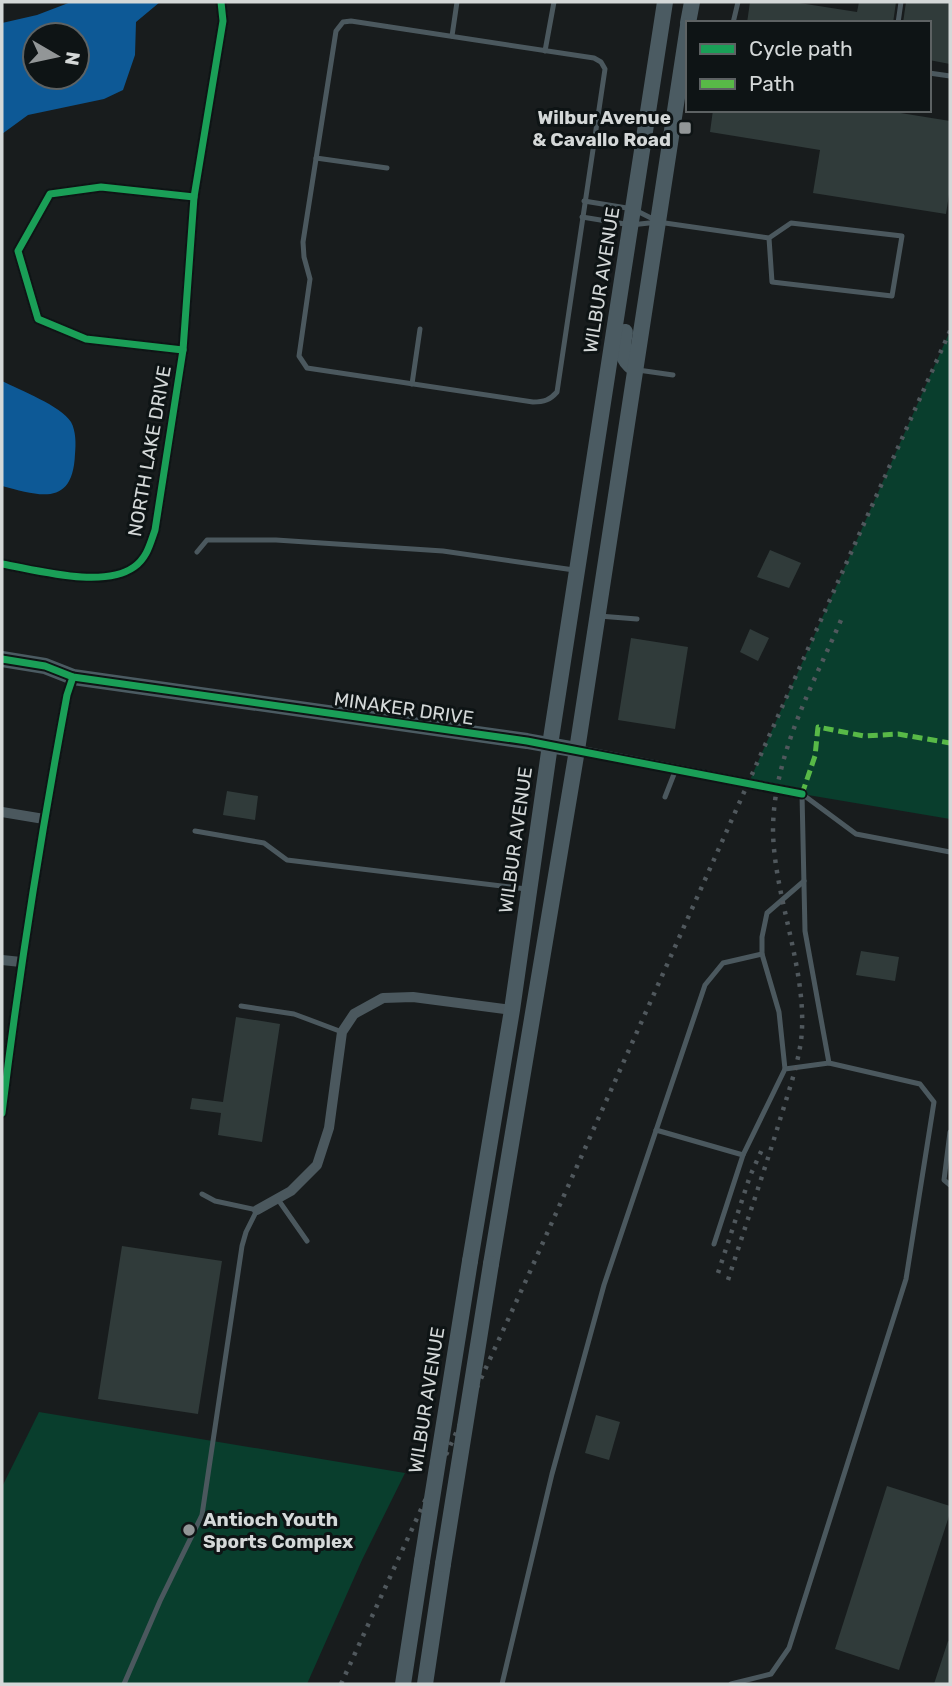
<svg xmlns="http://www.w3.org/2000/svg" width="952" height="1686" viewBox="0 0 952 1686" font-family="Rubik,sans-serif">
<rect width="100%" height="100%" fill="#181c1d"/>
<!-- green -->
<g fill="#093e2d">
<polygon points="950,331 950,819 802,794 749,782"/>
<polygon points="39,1412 405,1473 362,1560 307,1684 2,1684 2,1487"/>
</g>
<!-- water -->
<g fill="#0d5996" fill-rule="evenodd">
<path d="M71,2H160L136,22L135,55L123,90L104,99L28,115L2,134V23L37,15ZM35,35H77V77H35Z"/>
<path d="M2,381C20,390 61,406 71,422C76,431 76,444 75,454C73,507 40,496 2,486Z"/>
</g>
<!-- building -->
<g fill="#303b3a">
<polygon points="750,2 793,2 857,12 859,2 896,2 893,23 747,23"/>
<polygon points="906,2 950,2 950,64 929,60 929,23 903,23"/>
<polygon points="713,110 882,110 950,121 950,188 946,214 813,193 820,150 710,132"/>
<polygon points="770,550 801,563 789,588 757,577"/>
<polygon points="750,629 769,638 758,661 740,652"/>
<polygon points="631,638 688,647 675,729 618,720"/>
<polygon points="227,791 258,796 255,820 223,815"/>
<polygon points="861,951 899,957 895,981 856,975"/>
<polygon points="236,1017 280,1024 262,1142 218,1135 221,1113 190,1109 192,1098 223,1102"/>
<polygon points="122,1246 222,1261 198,1414 98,1399"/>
<polygon points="596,1415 620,1422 609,1460 585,1453"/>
<polygon points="887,1486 950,1506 950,1513 899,1670 835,1649"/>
<polygon points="948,1641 950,1642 950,1684 934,1684"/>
</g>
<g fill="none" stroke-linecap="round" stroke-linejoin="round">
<!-- lane -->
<g stroke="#4b585e" stroke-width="5">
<path d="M351,21L594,58L601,62L605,69L557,392C550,400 544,402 533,402L307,368L299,356L310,279L304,257L303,242L336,31L343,22Z"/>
<polyline points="733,23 738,2"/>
<polyline points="898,23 901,2"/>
<polyline points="452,36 457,2"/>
<polyline points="545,51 554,2"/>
<polyline points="929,73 950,76"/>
<polyline points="316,158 387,168"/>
<polyline points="584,201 633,209 655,220"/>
<polyline points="582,217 631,225 658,222 769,238 791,223 902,236 892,296 772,282 769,238"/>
<polyline points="638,370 673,375"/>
<polyline points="412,384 420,329"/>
<polyline points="197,552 207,540 276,540 443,551 574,570"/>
<polyline points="599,616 637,619"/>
<polyline points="802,794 856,834 950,852"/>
<polyline points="665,797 676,769"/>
<polyline points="195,831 264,843 287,860 526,889"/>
<polyline points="241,1006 294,1014 342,1032"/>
<polyline points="785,1069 779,1012 762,954 762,937 767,913 804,881"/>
<polyline points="656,1130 743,1155 785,1069 829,1063"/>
<polyline points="950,1132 944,1180 950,1185"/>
<polyline points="277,1198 307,1241"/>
<polyline points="714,1244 743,1155"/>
<polyline points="124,1684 160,1601 202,1515 242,1246 246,1232 257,1210 215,1201 202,1194"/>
<polyline points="502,1684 552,1474 604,1285 705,985 723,963 762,954"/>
<polyline points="731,1684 771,1674 789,1648 906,1279 934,1102 920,1084 829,1063 805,931 802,794"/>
</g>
<!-- street -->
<g stroke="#4b585e" stroke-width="10">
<polyline points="183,350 86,339 38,319 18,251 50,194 101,187 194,197"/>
<path d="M2,564C37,570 103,589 134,567C147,558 150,544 155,530L183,350L194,197L223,21L221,2"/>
<polyline points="577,750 802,794"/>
<polyline points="2,812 44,819"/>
<polyline points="2,960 21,962"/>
<path d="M2,1113C19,973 41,834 67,695L73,677"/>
<polyline points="257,1210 291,1191 317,1165 329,1128 342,1032 354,1014 383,998 413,997 512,1010"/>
</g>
<!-- secondary -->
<g stroke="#4b5b62" stroke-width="16">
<polyline points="688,23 692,2"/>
<path d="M625,332C622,349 620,359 635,369"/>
<polyline points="2,659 45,666 73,677 527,741 577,750"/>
<polyline points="470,1261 512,1010 550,745 665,2"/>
<polyline points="491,1264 577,750 688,26"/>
<polyline points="403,1684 422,1561"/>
<polyline points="425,1684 443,1564"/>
</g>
<!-- rail -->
<g stroke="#50585d" stroke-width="4.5" stroke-dasharray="3.5 7" stroke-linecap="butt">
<polyline points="718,1273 750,1176 764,1145"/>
<path d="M728,1280C745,1227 763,1175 779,1123C787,1096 797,1069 801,1041C809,974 774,898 773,831C773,756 812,687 841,620"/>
<polyline points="341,1684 528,1276 950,331"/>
</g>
<!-- secondary-bridge -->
<g stroke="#4b5b62" stroke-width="16">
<polyline points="422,1561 470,1261"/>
<polyline points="443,1564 491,1264"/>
</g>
<!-- quiet -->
<polyline stroke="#58b947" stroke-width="5" stroke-dasharray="10 5" stroke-linecap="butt" points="802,794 815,756 818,727 864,736 898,734 950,743"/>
<defs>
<g id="cycleway">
<polyline points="183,350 86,339 38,319 18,251 50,194 101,187 194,197"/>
<path d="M2,564C37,570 103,589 134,567C147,558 150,544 155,530L183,350L194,197L223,21L221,2"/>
<polyline points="2,659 45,666 73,677 527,741 802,794"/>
<path d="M2,1113C19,973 41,834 67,695L73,677"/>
</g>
</defs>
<!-- cycleway casing -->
<use href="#cycleway" stroke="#0e1415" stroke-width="11"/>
<!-- cycleway -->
<use href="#cycleway" stroke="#1a9f57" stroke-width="7"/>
</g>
<!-- markers -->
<g fill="#929697" stroke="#0e1415" stroke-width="2.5">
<rect x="678" y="121" width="14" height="14" rx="3.5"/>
<circle cx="189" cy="1530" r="7"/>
</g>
<g text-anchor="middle" stroke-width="6" stroke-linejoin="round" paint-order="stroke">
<!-- poi labels -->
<g font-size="19" font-weight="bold" fill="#d4d8d8" stroke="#0e1415" text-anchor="end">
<text x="671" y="124">Wilbur Avenue<tspan x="671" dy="22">&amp; Cavallo Road</tspan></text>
<text x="203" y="1526" text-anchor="start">Antioch Youth<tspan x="203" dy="22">Sports Complex</tspan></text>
</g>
<!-- street labels -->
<g font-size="19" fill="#d4d8d8" stroke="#0e1415">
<text transform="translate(601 280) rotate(-81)" y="7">WILBUR AVENUE</text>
<text transform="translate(149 451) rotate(-80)" y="7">NORTH LAKE DRIVE</text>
<text transform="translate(404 708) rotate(8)" y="7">MINAKER DRIVE</text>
<text transform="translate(515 840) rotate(-82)" y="7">WILBUR AVENUE</text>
<text transform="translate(426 1400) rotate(-81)" y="7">WILBUR AVENUE</text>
</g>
</g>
<!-- border -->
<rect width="952" height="1686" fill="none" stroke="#d4d8d8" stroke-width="7"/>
<!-- legend -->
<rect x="686" y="21" width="245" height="91" fill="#0e1415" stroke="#5d6263" stroke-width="2"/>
<rect x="700" y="44" width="35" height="10" fill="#1a9f57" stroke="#5d6263" stroke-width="2"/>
<text x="749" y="56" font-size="21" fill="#d4d8d8">Cycle path</text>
<rect x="700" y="79" width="35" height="10" fill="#58b947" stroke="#5d6263" stroke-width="2"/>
<text x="749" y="91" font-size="21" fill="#d4d8d8">Path</text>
<!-- north arrow -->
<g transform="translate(56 56) rotate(99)"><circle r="33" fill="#0e1415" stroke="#5d6263" stroke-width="2"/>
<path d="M0-5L12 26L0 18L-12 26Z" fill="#929697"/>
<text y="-10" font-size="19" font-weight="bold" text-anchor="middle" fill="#d4d8d8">N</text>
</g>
</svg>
